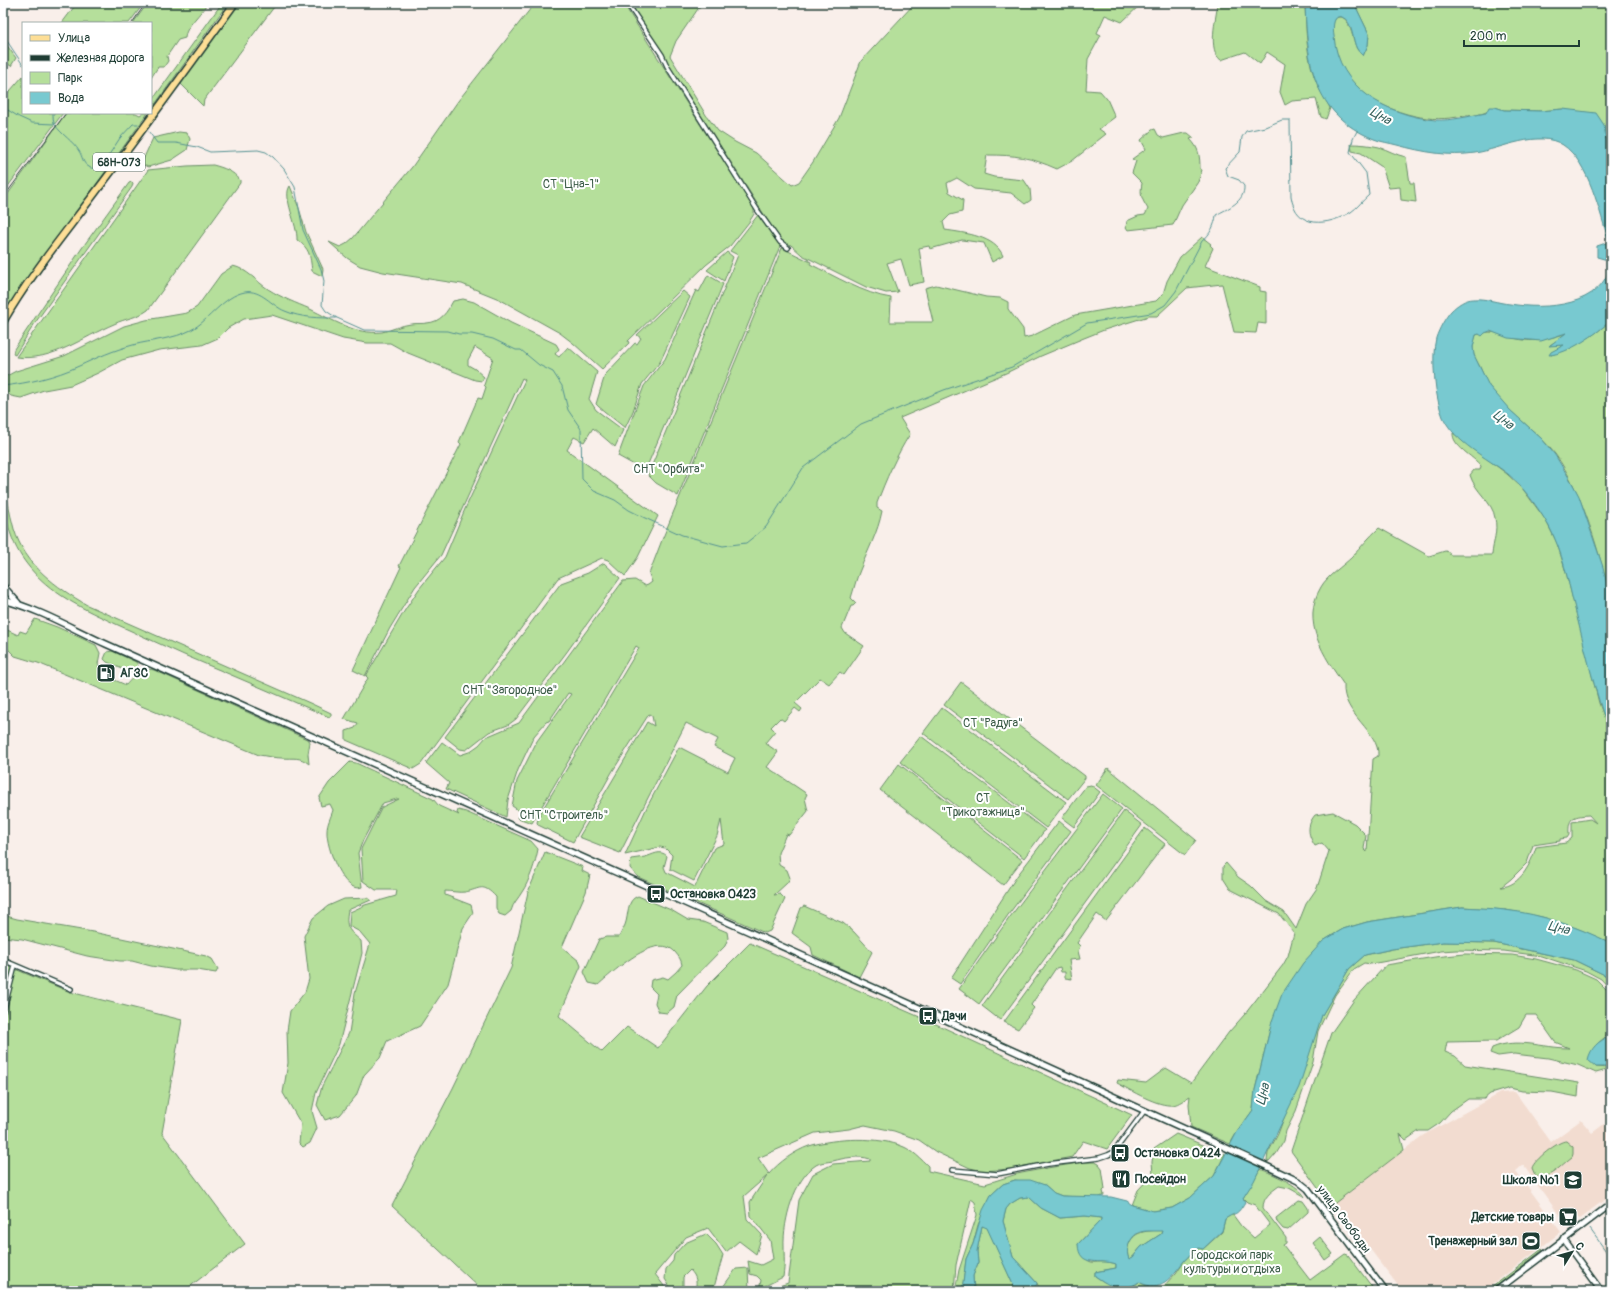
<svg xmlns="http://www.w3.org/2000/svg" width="1614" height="1294" viewBox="0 0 1614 1294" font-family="Pangolin,sans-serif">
<rect width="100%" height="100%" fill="#f9efea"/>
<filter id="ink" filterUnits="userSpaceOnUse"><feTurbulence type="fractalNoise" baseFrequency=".025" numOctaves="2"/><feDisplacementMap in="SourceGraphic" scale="8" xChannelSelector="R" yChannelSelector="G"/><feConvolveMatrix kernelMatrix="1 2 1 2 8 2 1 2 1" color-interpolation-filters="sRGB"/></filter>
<g filter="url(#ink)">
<!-- built -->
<g fill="#f2dcd0">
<polygon points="1515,1092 1551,1142 1581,1120 1592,1133 1604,1124 1611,1135 1611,1195 1580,1218 1572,1207 1560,1216 1523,1165 1516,1171 1561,1232 1484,1291 1396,1291 1395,1290 1399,1287 1367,1245 1364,1248 1331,1206 1422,1136 1500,1093"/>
<polygon points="1611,1238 1611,1260 1601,1246"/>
</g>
<!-- green -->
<g fill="#b5df9b" stroke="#6a8e68" fill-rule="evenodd">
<polygon points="77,3 144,3 129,23 62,23"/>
<path d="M148,3H207C202,14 185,26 185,38L178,40L167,56L168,61L164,67H158L151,78V23H133Z"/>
<polygon points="222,3 228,3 151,110 151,102"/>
<polygon points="237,3 277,3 204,100 203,106 180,83"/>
<polygon points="535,3 623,3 754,209 754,214 749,222 730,246 706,265 628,341 629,343 602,369 573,343 560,333 499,299 462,284 383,272 360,266 347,258 329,242 340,247 346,244 353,238 412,167 458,101"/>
<path d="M630,3H702L676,41L670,56L706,115L718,131L735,142L756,153L792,185L799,182L813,162L839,118L861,61L915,3H1142L1122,22L1105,15L1097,33L1101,35L1088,59L1086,90L1100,91L1107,99L1115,117L1099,129L1106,134L1072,161L1057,169C1030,157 1016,155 987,155L984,174L994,177L1024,180L1030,189L1031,200L1025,204L1011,193L974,189L957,178L947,183L949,192L963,200L962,212L950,215L943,222L945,230C965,233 995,236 1003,256L992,262L984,243L962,240L930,249L929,246L919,248L924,282L909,285L901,259L887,263L898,292L886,293L866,287L802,255L791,245L782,243Z"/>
<path d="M1218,3H1305C1306,31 1306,60 1318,86C1321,93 1326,100 1330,108L1326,119L1321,117L1316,99L1292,101L1285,105L1280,92L1285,64L1267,52L1260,64L1245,52L1221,60C1207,51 1216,18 1218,3Z"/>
<path d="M1354,3H1611V146L1606,139L1604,125L1563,109L1540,111L1504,110L1495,107C1483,116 1473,115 1458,117C1439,120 1426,119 1407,114C1365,102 1337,79 1333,33C1333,28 1332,18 1339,17C1350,15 1353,42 1357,49C1359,51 1361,54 1363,56L1368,45L1369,34Z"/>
<polygon points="3,40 16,58 11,66 3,61"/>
<polygon points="23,76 23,113 63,113 3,193 3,99"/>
<polygon points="66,113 136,113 140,115 143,113 148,113 3,313 3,201"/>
<path d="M1155,129L1158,135L1163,138L1184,133H1188L1194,138L1190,139C1199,148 1200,156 1200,169L1202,170L1198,182L1182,205L1173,225L1128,230L1126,227L1127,221L1138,216L1145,215L1148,209C1141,198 1140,195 1142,183L1132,173L1136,161L1132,159L1146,149L1141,140L1152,130Z"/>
<polygon points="179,132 187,133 190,139 187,150 172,160 148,167 141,164 153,138"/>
<path d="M1351,144C1360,144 1370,145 1379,147C1388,150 1396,155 1406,157L1410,183H1414L1416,202L1401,200L1400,187L1389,188L1382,167L1361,153L1352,151Z"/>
<path d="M213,165C224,168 233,171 240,180V183L148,310C137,318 126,318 114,324C83,337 52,362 16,357L148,170L187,166Z"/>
<polygon points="132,182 133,183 132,187 35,323 15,355 13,354 14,349 82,248 129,183"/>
<path d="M290,186L299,208L306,232L323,269L322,276L312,271C310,255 310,249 297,240C298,225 282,197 290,186Z"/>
<polygon points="758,215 780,246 678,496 656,483 648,475 738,255 730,251"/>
<path d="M1202,237L1211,244L1210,245L1213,248L1205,266L1260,287V291L1266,292V324L1258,323L1256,333L1234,332L1222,284L1187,288L1157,316H1149L1104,330L1084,338L1041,356L1006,373L900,418L910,434C896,456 886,479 877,503V508L882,511C878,532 868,550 860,570C856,579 854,589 851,598L856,603L853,606H851L842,628L845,633L864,646L844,675L840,672L829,684L820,678L795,703L802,709L800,712L795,708L784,721L780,718L771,727L775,731L765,743L778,752L767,767L807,794L805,798L808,811L789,835L786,834L778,853L779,865L787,870L790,878L787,883L774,895L780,894L785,899L770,931L765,933L638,877L630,868L631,859C636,858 640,858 645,857C653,855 660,849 667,856L664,867L666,872L695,887L714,848L724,844L721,820L717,836L694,881L670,869L672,855L665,848L660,847L625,855L647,807L679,747L728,772L735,758L714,747L718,739L686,723L620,853L579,837L647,722L654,726L652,716L649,714L612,772L573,842L538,825L537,822L541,812L639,648L636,646L532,823L518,818L521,812L512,806L517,781L537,741L571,694L568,693L549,721L546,722L534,736L518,770L508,800L506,817L446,789L449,783L426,763L442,742L460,755L469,752L479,745L486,737L519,723L623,581L635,580L645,586L648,585L652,582L649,574L662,540L782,248L811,262L810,264C835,276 864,294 891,298L890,322H933L925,288L936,285L986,297L1000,298L1008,302V309L1023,329L1024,338L1032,336L1075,315L1156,301L1163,294L1167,281L1180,257Z"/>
<polygon points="727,252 733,257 724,281 707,270"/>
<path d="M233,266C247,269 257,282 268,289C282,298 296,303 310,309C333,320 355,335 382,332C392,330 401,325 411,324C416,323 422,324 427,323C441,322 447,312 453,301L463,299L474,302L511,323L556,344L559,349L555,354L559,357L568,347L597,372L589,399L596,410L623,430L615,447L593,428L584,442L574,437L567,450L658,516L638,557L625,576L608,560L602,558L558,578L421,764L413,769L346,740V731L355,728L358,723L344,719L368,678L366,676L405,610L419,589L445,557L465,509L525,380L522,378L441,555L415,587L390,628L365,676L353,670L401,567L399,566L461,444L459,442L478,398L482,399L486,387L484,385L493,358L475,347L468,360V365L475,369L484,377L482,381L475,380L408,353L390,343H367L343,339L272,315L244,319L228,328L218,338L202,345L159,350L122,360L98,373L71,385L44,390L21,398L11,396L3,389V378L16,371L64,356L124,326L146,320L187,313L197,307L221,274Z"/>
<polygon points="708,275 723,284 676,398 645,471 618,456 644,386 665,359 696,290 699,292"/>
<polygon points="683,291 690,297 660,362 642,384 633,411 625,428 599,407 596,404 605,375 635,343 637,344 641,338 637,335"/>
<path d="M1611,320V601C1600,555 1583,492 1555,454C1536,429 1507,413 1489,386C1485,381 1483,373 1480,367C1477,361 1472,354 1473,347C1473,343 1475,339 1476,335C1496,327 1504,338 1524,340C1540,342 1553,337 1568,333L1550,345H1566L1551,355C1573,348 1595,336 1611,320Z"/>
<path d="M1453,433L1507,474L1522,488L1545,519L1557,543L1567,576L1599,703L1611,736V943L1576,928L1542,917L1506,910L1462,907L1367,922L1343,929L1323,941L1272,1021L1255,1090L1253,1110L1237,1132L1230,1144L1191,1127L1189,1104L1190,1096C1185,1099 1179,1104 1173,1105C1158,1107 1130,1090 1117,1083L1118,1080L1146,1083L1166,1068L1191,1083L1229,1032L1245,1014L1283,965L1288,956L1294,933L1279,914L1230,889L1223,878V866L1226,863L1238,877L1251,886L1266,901L1284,912L1296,929L1306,904L1317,888L1329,851L1322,843L1315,846C1308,835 1306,826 1315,815L1333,812L1355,824L1366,835L1364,849L1367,852L1373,759L1378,756C1380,731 1342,715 1344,685C1324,656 1300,622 1321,587C1327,576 1343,566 1352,557C1361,547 1369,537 1379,528L1429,556L1445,551L1449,552L1450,555H1492C1493,542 1498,531 1495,518C1493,502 1475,492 1470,475L1474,470H1480L1481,466C1473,456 1452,446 1453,433ZM1589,815L1596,823L1590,819L1572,822V838L1566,843L1536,847C1531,864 1520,886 1501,887L1511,879L1527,863L1533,845L1560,841V839L1567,838L1569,835C1568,818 1572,816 1589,815Z"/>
<path d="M3,477C7,494 9,512 14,529C25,565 56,587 87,605L312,704L331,713V716L329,717C280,696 232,675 184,655C162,645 140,635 118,625C84,609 49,594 26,563C7,538 3,508 3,477Z"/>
<polygon points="604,563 620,578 566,653 516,719 508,725 489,732 466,750 460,749 445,737 561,583 588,573"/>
<path d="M35,619L57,627L96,645L100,653L98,664L103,675L126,685C134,676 142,667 154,670L309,740L310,742L308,754L309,764C300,756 293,759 282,758C274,758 267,756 259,755L38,663L15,656L3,644V628L18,635L20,631L26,633Z"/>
<polygon points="112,651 136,662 138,665 137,669 131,673 107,662 104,659 107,652"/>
<polygon points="961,682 1085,776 1085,778 1068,799 944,705"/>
<polygon points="942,708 1066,802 1046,828 923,733"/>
<polygon points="921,736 1045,830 1024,858 900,762"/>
<path d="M350,762L356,763L433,799L439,806L459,815L457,813L458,810L466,812L531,841L538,849C536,861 529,882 522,892C518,899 513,903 511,911L505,916L499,914L496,908V897C482,882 481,889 465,892C459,893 451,891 445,891V895L471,905L473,913L463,928L448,984L420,1026L387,1041L380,1058L364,1075L356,1096L340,1115L325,1120L317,1105L322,1086L349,1033L355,993L370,944L360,932L349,926L350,912L365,905L396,896L397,890H376L363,881L361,849L382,807L399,799H397L383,803L363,840L358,853L362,887C343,895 326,846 327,831C327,824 331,817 333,810L330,804L321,806L319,798L329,783Z"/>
<polygon points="899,764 1022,860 1003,885 880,790"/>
<polygon points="1108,768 1196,840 1185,855 1096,785"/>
<polygon points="1091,785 1100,792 1074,827 1062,818 1086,786"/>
<polygon points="1103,794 1122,809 979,1004 959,989 1010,917"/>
<polygon points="1124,811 1142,825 1000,1020 982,1006"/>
<polygon points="1059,821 1071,831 1008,915 960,984 951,978 1017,876"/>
<polygon points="1145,828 1165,844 1106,921 1097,914 1077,943 1080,946 1078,951 1080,959 1069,960 1072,979 1065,978 1065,972 1061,972 1060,967 1056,968 1031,1005 1034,1008 1018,1029 1004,1022"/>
<path d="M545,852L583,867L582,871L590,875L586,892L562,947L579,961L581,966L559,1016L602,1052L627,1027L658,1048L707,986L750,943L938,1025L1132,1115L1107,1149L1083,1141L1072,1157L1010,1169L983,1171L970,1168L936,1152L919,1140L894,1131L865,1125L849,1129L815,1133L758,1158L769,1174C779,1162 795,1151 809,1146C835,1138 879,1136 904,1147C913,1151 921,1159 928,1166V1171L985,1184L1017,1174L1047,1168L1085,1162H1095L1099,1164L1102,1168L1105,1189L1103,1191L1104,1195L1098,1198L1062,1196L1054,1193L1045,1185L1015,1180L1003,1184L991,1195L978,1225L973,1244L966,1259L962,1291H955L959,1270L977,1215L975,1202L971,1199L956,1265L954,1291H770L771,1289L788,1283L799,1200L813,1174L833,1164L870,1161V1159C859,1155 844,1158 833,1161C828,1162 820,1162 816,1165C794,1179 783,1221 784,1246C784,1258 785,1264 783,1277L763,1287V1291H759L761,1280L757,1276L750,1274L748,1261L761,1265L773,1259L770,1240L751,1216L750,1202L767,1176L744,1196L747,1219L762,1235L756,1254L739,1241L726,1252L708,1228L686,1237L655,1274L664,1286L671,1291H483L392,1206L453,1088L511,968L528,892Z"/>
<path d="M638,896L671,910L688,920L703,922L727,932L728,938L725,946L677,995L674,1007L667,1013L659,1012L655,1003L657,994L650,987L651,980L663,977L668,979L676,972L682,965C681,959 679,957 675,952C656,931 612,973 598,985L589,983L584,972L599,939L606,937H619C621,933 623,929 625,925C629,915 626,900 638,896Z"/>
<path d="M368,898L371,900L348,910C345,927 348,930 361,941L362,953L339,1044L316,1093L312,1111L317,1128L310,1143L303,1147L299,1143L301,1124L283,1093L288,1063L287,1031L290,1011L305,992L309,979L304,936L313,918L328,906L344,899Z"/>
<polygon points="804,906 843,923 854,932 872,952 859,977 813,955 811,947 792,933 801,908"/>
<polygon points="3,915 17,919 93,932 206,956 212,959 218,969 216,973 197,970 176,970 151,966 132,961 120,961 87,956 22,939 3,937"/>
<polygon points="1443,942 1494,943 1574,960 1611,978 1611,990 1601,979 1586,971 1541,956 1504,951 1456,950 1441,951 1371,964 1364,963 1354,969 1335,995 1318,1031 1313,1062 1296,1111 1286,1131 1284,1141 1276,1154 1269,1162 1267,1161 1268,1153 1278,1134 1322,1015 1349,969 1365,955 1392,949"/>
<path d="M1465,954L1512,955L1536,959L1576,970L1596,979L1611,994V1032L1597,1044L1596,1067L1607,1068L1603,1071L1596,1073L1578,1065L1548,1058L1514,1054L1498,1056L1490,1053L1492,1048C1518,1037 1542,1048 1569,1048L1555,1042L1536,1015H1526L1519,1027L1496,1041L1447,1042L1445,1052L1455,1056L1465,1065L1579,1083L1578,1097L1552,1092L1522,1091L1510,1088L1490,1094L1484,1099H1468L1451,1111L1440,1123L1428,1131H1419L1406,1140L1400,1134L1404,1150L1331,1206L1291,1151L1331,1033L1354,1000L1386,965L1435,957Z"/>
<polygon points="3,964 70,992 182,1020 162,1133 245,1244 184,1291 3,1291"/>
<polygon points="1176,1134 1225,1154 1214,1176 1190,1198 1172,1208 1153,1211 1132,1205 1138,1190 1153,1174 1152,1162 1154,1149"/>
<path d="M1566,1141L1573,1147V1154L1572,1157C1562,1164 1547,1183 1535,1175L1532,1168C1534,1160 1558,1141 1566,1141Z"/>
<path d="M1260,1169C1273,1174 1299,1185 1305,1197L1289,1188L1279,1186C1271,1192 1263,1197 1263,1208L1286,1238V1243L1283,1245L1310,1280L1345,1254L1348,1255L1375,1291H1040L1037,1283L1013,1257L1003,1221L1006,1209L1010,1204L1020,1198L1029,1197L1041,1208L1060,1218L1085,1216L1101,1218V1220L1078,1244C1090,1274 1094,1256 1116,1264V1268L1095,1272V1276L1104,1282L1134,1286L1139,1282L1155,1290L1161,1289L1176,1273L1184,1261L1198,1248L1203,1249L1222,1232L1225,1219L1231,1215H1233L1241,1226L1254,1238L1270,1225L1255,1205L1247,1202L1243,1198Z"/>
<polygon points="1299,1200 1303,1201 1308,1208 1308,1212 1288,1230 1283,1229 1277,1222 1276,1218"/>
<polygon points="982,1226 987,1227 1016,1291 974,1291 973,1276 978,1263 977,1251"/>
<path d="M1162,1230L1161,1234L1141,1247L1133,1257L1129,1259C1127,1255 1127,1251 1128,1247C1132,1230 1148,1231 1162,1230Z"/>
<path d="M706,1234L716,1244L723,1255L713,1291H695C697,1282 697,1277 690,1270L683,1277V1286L680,1291L672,1290L665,1279L666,1269L673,1261L674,1255L685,1243Z"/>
<polygon points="1320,1237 1333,1254 1325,1260 1313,1243"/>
<polygon points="1542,1249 1543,1250 1490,1291 1487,1291"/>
<polygon points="748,1268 749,1291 720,1291 736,1269"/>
</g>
<!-- water -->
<g fill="#78c9d0" stroke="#549192" fill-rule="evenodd">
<path d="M1305,3H1354L1369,34L1368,45L1363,56C1361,54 1359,52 1357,49C1352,40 1353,21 1342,17C1332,14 1333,30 1334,36C1338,88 1387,115 1435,120C1451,121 1470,116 1486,113L1489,107H1495L1504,110L1540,111L1563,109L1596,113L1604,125L1606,139L1611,146V261L1597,257V246L1609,242C1600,214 1589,162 1563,145C1539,129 1501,149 1475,153C1449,157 1423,152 1397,145C1390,143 1381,142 1374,139C1312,114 1307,62 1305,3Z"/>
<path d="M1611,263V320C1598,333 1568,354 1549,355L1551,352L1564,345L1549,346L1566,333L1541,341L1508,338L1490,331L1485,333L1482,336L1479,334L1476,335L1473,347L1474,355L1489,386L1510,410L1542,439L1555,455L1571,481L1579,496L1603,567L1611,601V736C1594,691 1584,644 1572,597C1566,571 1559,541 1544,518C1534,502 1522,486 1508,474C1486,457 1455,443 1443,417C1435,398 1431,358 1436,338C1439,329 1445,318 1451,311C1457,305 1465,299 1474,299C1486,298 1498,303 1510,304C1546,310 1603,307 1611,263Z"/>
<path d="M1462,907C1477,908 1491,908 1505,910C1542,914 1578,927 1611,943V978L1574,960L1494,943L1443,942L1392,949L1365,955L1349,969L1322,1015L1299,1087L1254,1181L1243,1198L1245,1202C1236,1217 1237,1211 1225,1219L1222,1231L1203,1249L1198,1248C1193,1252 1188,1256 1184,1261C1172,1276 1161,1294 1139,1282C1119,1294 1112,1287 1095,1276V1272L1116,1268V1264C1100,1258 1079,1269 1078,1244L1101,1220V1218L1085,1216L1060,1218L1041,1208L1029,1197L1020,1198L1010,1204L1006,1209L1003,1221L1013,1257L1037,1283L1034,1291H1016L987,1228L982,1226L977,1251L978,1263L973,1276L974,1291H962L966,1259L973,1244L983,1210L991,1195L1003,1184L1015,1180H1030L1045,1185L1054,1193L1062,1196L1111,1197L1127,1201L1132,1205L1153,1211L1172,1208L1190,1198L1214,1176L1237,1132L1253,1110L1255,1090L1272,1021L1282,994L1303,963L1323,941L1343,929L1367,922ZM1151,1231H1162L1161,1234L1141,1247L1133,1257L1129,1259C1125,1251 1129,1238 1138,1233C1141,1231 1147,1231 1151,1231Z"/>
<path d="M1611,1037V1067H1596L1588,1060C1590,1049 1599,1039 1611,1037Z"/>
</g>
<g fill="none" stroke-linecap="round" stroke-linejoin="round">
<!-- stream -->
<g stroke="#549192" stroke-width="1">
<polyline points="3,35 23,65"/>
<polyline points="3,107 19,117 32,123 54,124"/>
<path d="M53,113C53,117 53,122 55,125C62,135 73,141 79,151C83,157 82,163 89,167C92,169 97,169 101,167L120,138L133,124H138"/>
<path d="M149,132L157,143H176L197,147L210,152L258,150L266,152L273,157L284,169L295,187L303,230L321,269L324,281L322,305L326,311L337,318L364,330L448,331L459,334H472L493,339L516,350H521L539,365L553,372L562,386L568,410L581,429L582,479L594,491L615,500L629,510L645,518L682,535L723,546L746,543L766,527L803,468L861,424L944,390L1012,367L1087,323L1151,313L1165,305L1176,291L1202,241C1210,235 1215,225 1216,215C1228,208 1245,202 1244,186L1239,180L1228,176L1225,168L1240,152L1242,137L1246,131L1265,127L1282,120H1290L1291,196C1296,230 1328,226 1351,212C1357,208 1363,200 1369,195L1366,173L1350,152L1353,139L1357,131"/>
<path d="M3,386C29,383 55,377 79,366C96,358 114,350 133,345C152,340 174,339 191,330C210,320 223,296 245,292C261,289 272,306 285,311C301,318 319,318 336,318"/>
<polyline points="1590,1229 1611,1258"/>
</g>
<defs>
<g id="street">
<polyline points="627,3 662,55 667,66 758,211 780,242 788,248"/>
<polyline points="3,960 71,989"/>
<polyline points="3,1013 15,966"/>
<polyline points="952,1170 997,1174 1048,1164 1099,1158 1108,1155 1114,1152 1119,1145 1145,1110"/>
</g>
<g id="secondary">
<polyline points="3,586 18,603"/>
<path d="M3,600C39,609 73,629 106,644L926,1011L1277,1171L1298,1181L1308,1189L1385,1291"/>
<polyline points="1563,1239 1601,1291"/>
<polyline points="1496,1291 1611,1204"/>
</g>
<path id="primary" d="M3,322C30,275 66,232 98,189C145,127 190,65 235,3"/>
</defs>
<!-- street casing -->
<use href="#street" stroke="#1f3d34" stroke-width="6"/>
<!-- secondary casing -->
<use href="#secondary" stroke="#1f3d34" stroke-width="8"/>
<!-- primary casing -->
<use href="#primary" stroke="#1f3d34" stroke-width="9"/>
<!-- street -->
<use href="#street" stroke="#fff" stroke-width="3.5"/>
<!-- secondary -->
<use href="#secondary" stroke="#fff" stroke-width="5"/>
<!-- primary -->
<use href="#primary" stroke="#fdde96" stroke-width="6"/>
<!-- rail -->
<g stroke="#1f3d34" stroke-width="1">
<polyline points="132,23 146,3"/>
<polyline points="3,198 66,113"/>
</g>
</g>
</g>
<!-- icons -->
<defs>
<symbol id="fuel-square" viewBox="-11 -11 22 22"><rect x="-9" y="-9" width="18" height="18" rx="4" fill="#1f3d34" stroke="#fff"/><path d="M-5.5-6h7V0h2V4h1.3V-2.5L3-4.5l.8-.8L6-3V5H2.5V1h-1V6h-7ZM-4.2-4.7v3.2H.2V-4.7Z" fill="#fff"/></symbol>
<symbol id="bus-square" viewBox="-11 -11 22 22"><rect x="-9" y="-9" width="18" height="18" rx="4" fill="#1f3d34" stroke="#fff"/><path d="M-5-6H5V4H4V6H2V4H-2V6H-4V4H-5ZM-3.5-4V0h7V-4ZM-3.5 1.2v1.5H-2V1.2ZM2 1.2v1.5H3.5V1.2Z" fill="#fff"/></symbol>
<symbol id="restaurant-square" viewBox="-11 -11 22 22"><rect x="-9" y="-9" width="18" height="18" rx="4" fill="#1f3d34" stroke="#fff"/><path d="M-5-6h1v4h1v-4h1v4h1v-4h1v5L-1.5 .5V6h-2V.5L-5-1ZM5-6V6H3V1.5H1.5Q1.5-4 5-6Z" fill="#fff"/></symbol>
<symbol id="school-square" viewBox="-11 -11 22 22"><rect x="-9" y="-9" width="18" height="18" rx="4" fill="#1f3d34" stroke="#fff"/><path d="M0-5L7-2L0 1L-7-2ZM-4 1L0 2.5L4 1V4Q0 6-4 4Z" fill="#fff"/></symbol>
<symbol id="supermarket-square" viewBox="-11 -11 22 22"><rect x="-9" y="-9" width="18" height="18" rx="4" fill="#1f3d34" stroke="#fff"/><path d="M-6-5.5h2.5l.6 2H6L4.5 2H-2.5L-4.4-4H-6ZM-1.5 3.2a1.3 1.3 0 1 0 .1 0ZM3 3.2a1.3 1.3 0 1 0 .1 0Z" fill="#fff"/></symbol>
<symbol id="stadium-square" viewBox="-11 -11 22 22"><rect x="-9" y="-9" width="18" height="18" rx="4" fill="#1f3d34" stroke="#fff"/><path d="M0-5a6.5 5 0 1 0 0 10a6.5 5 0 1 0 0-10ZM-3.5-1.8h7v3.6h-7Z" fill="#fff"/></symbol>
</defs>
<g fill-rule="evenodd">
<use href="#fuel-square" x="95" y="662" width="22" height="22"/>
<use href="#bus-square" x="645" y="883" width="22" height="22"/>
<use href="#bus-square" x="917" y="1005" width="22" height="22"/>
<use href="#bus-square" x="1109" y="1142" width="22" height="22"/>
<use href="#restaurant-square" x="1110" y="1168" width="22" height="22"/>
<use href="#school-square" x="1562" y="1169" width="22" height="22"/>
<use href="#supermarket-square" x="1557" y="1206" width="22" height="22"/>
<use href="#stadium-square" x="1520" y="1230" width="22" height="22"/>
</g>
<g text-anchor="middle" stroke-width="4" stroke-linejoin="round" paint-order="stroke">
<!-- shield labels -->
<rect fill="#fff" stroke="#627771" stroke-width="1" x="93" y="153" width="52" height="18" rx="3"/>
<g font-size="11" font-weight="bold" fill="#1f3d34">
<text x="119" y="166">68Н-073</text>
</g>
<!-- park labels -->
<g font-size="12" fill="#3d5d49" stroke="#fff">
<text x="571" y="188">СТ "Цна-1"</text>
<text x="669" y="473">CНТ "Орбита"</text>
<text x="510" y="694">СНТ "Загородное"</text>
<text x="993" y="727">СТ "Радуга"</text>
<text x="983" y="802">СТ<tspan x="983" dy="14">"Трикотажница"</tspan></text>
<text x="564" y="819">CНТ "Строитель"</text>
<text x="1232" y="1259">Городской парк<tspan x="1232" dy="14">культуры и отдыха</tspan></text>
</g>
<!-- poi labels -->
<g font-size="12" font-weight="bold" fill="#1f3d34" stroke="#fff" text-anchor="start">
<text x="120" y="677">АГЗС</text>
<text x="670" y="898">Остановка 0423</text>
<text x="942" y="1020">Дачи</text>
<text x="1134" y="1157">Остановка 0424</text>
<text x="1135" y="1183">Посейдон</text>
<text x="1559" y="1184" text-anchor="end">Школа №1</text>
<text x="1554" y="1221" text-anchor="end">Детские товары</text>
<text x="1517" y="1245" text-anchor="end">Тренажерный зал</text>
</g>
<!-- street labels -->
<g font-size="12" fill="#1f3d34" stroke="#fff">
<text transform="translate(1344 1219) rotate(53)" y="4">улица Свободы</text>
</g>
<!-- water labels -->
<g font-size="13" font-style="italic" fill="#35605b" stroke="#fff">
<text transform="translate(1381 115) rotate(30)" y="5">Цна</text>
<text transform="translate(1504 419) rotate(38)" y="5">Цна</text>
<text transform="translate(1559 927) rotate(14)" y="5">Цна</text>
<text transform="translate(1262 1094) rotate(-75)" y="5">Цна</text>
</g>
</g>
<!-- margin -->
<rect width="1614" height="1294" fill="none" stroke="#fff" stroke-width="16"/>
<rect x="8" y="8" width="1598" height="1278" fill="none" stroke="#1f3d34" stroke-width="1.5" filter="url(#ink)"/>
<!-- legend -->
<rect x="22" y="22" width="130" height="92" fill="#ffffff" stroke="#a5b1ae"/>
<rect x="30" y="35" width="20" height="6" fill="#fdde96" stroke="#a5b1ae"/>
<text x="58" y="42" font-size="12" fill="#1f3d34">Улица</text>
<rect x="30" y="55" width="20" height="6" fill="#1f3d34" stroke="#a5b1ae"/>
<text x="58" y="62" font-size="12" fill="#1f3d34">Железная дорога</text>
<rect x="30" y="72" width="20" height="12" fill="#b5df9b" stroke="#a5b1ae"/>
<text x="58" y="82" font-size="12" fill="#1f3d34">Парк</text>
<rect x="30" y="92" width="20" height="12" fill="#78c9d0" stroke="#a5b1ae"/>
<text x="58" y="102" font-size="12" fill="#1f3d34">Вода</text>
<!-- north arrow -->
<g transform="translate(1572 1252) rotate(53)" stroke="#ffffff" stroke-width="3" paint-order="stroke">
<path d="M0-3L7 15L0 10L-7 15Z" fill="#1f3d34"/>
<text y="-6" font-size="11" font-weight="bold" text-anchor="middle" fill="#1f3d34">С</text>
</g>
<!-- scale -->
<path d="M1464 40v6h115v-6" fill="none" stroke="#1f3d34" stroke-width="2"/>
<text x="1470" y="40" font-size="12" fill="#1f3d34" stroke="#ffffff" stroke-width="3" paint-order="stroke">200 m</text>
</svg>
